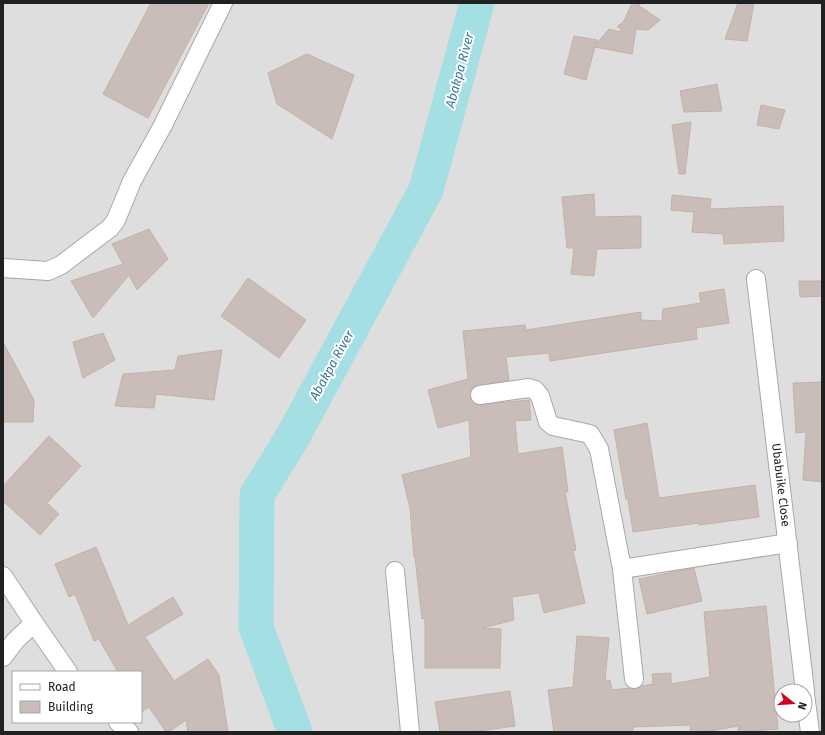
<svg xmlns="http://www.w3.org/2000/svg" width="825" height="735" viewBox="0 0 825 735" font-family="'Fira Sans',sans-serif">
<rect width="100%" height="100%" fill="#f2ece7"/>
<!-- residential -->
<path fill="#dfdede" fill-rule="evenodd" d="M3,3H822V732H3ZM13,672H141V722H13ZM781,691H805V715H781Z"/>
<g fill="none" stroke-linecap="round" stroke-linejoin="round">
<!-- river -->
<polyline stroke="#a4dfe3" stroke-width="35" points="295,732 256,627 257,495 292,438 426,190 477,3"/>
</g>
<!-- building -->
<g fill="#cabdb9" stroke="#c5b0a7">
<polygon points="151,3 209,3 148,118 103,94"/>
<polygon points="632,3 640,3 639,9 641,7 660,20 648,30 636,29 632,54 595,47 586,80 564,74 574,36 597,40 595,45 609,29 620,32 621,28 617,27 624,21"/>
<polygon points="738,3 754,3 747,41 725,39"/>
<polygon points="307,54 354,75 332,139 277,104 268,73"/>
<polygon points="717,84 722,111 684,112 680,91"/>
<polygon points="761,105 785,110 779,129 757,125"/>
<polygon points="691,122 685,174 679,174 672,125"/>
<polygon points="594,194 595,217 641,216 641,248 597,249 594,276 571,274 574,248 567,248 562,197"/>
<polygon points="672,195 711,199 710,209 783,206 784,241 724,244 723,234 692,232 694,212 671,210"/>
<polygon points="149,229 168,259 137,290 129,275 93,318 71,281 123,264 112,244"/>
<polygon points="248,278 306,320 279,358 221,316"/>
<polygon points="799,281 822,281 822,296 800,297"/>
<polygon points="724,289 729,323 696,328 697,339 550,361 549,353 506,357 509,380 473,387 470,397 472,402 476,405 529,400 531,420 515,421 518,454 562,447 568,492 565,492 576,550 573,551 585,603 544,613 539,593 512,597 514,620 482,628 501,629 500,668 425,668 425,618 422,619 415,557 414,557 410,508 402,475 471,457 469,420 438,428 428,390 468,379 463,331 525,325 526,330 641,312 641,320 662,321 663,309 701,303 699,293"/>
<polygon points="103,333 115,360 83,378 73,342"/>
<polygon points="3,342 34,400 33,422 3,422"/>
<polygon points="222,350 214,400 156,394 154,408 115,406 123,374 175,370 178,356"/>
<polygon points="822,382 822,482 803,480 806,432 796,433 793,383"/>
<polygon points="647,423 659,498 755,485 759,517 699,525 699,523 633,532 628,499 626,499 614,430"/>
<polygon points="49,436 81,466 47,503 59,514 40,535 3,501 3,486"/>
<polygon points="96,547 128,625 173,597 183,614 145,637 174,681 208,659 219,675 228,732 188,732 186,720 169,732 166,732 149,707 141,712 141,672 118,672 99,639 94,641 75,594 69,597 55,564"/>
<polygon points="694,568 702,601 647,614 639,579"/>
<polygon points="766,606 778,729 739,732 738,726 705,732 691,732 690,725 633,727 633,732 554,732 548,690 573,687 577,636 609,638 605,681 610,680 612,690 629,688 636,689 641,686 653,684 652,674 671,673 671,684 710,677 704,612"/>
<polygon points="510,691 515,726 472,732 440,732 435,702"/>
</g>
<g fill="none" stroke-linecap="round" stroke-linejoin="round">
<defs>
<g id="minor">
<polyline points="3,268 48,271 61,265 110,228 116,220 132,181 162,127 223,3"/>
<polyline points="756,279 805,691"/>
<polyline points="480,395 529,388 535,390 540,396 548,422 553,426 590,434 599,449 622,569 634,679"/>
<polyline points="622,569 788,543"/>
<polyline points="395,571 410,732"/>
<polyline points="3,576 34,623"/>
<polyline points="3,657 15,641 34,623 68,672"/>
<polyline points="805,694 810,732"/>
<polyline points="118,722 129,732"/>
</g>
</defs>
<!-- minor casing -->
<use href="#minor" stroke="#a8a8a8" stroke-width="20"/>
<!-- minor -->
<use href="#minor" stroke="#fff" stroke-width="18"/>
</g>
<g text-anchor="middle" stroke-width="4" stroke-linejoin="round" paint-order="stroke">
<!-- street labels -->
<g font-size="12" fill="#212121" stroke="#fff">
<text transform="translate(781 485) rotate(83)" y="4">Ubabuike Close</text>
</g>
<!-- water labels -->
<g font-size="13" font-style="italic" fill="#397898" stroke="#fff">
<text transform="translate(459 70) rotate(-75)" y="5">Abakpa River</text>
<text transform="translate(331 365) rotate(-61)" y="5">Abakpa River</text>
</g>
</g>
<!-- border -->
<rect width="825" height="735" fill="none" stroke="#212121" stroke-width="8"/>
<!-- legend -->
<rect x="12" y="671" width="130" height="52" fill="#ffffff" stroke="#a6a6a6"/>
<rect x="20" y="684" width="20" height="6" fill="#ffffff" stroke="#a6a6a6"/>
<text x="48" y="691" font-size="12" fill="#212121">Road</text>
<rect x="20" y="701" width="20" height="12" fill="#cabdb9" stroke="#a6a6a6"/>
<text x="48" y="711" font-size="12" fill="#212121">Building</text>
<!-- north arrow -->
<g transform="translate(793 703) rotate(107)"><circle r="19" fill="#ffffff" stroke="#a6a6a6"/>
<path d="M0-3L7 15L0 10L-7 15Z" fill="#d10022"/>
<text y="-6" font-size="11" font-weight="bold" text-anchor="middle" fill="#212121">N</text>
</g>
</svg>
